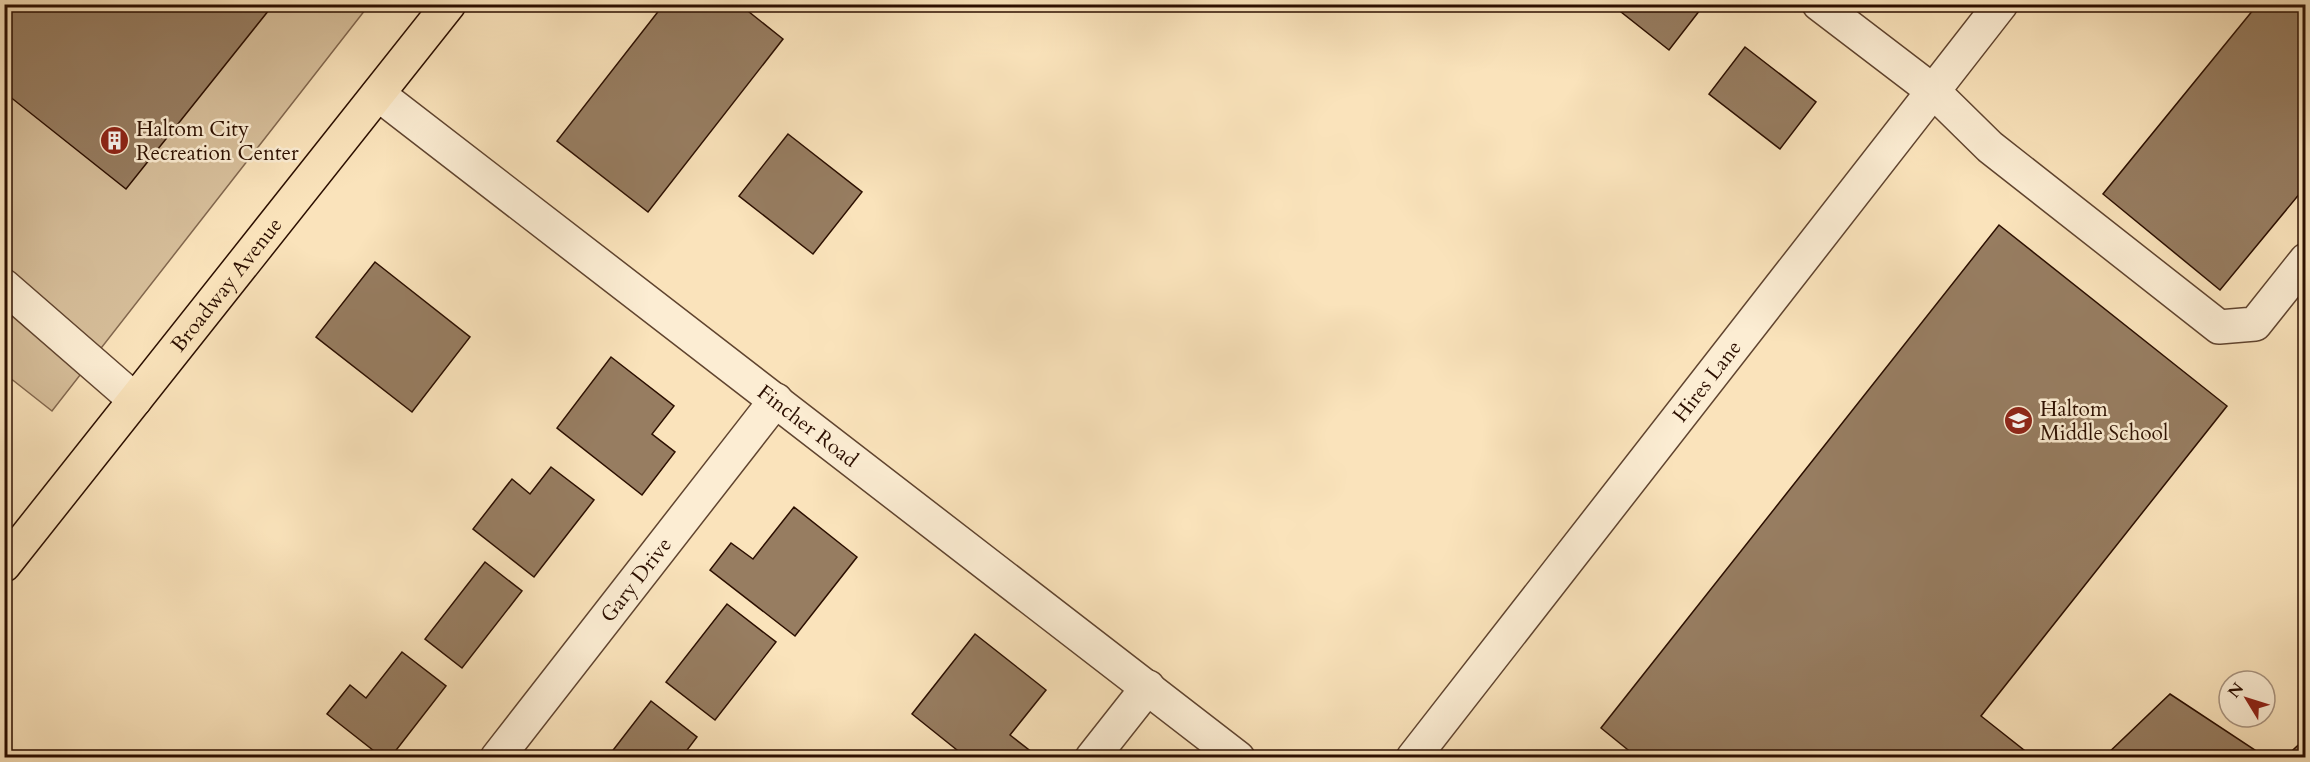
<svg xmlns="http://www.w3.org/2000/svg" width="2310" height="762" viewBox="0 0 2310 762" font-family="Cardo,serif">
<rect width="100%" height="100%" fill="#fae3bb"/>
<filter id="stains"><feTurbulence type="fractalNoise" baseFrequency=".00333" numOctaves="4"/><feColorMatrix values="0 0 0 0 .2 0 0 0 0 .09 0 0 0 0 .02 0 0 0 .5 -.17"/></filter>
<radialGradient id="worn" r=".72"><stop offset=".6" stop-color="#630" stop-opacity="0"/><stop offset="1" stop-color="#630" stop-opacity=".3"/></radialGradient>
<!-- green -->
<polygon fill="#d7bf9b" stroke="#82674e" stroke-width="1.5" points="4,5 369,5 52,411 5,374"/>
<!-- building -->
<g fill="#977d61" stroke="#2c0f00" stroke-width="1.5">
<polygon points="4,4 272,4 273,5 126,189 4,92"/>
<polygon points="664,4 739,4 783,39 648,212 557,141"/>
<polygon points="1611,4 1694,4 1700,10 1669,50"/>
<polygon points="2258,4 2306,4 2306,186 2220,290 2103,194"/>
<polygon points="1745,47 1816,102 1780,149 1709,94"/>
<polygon points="788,134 862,192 813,254 739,196"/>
<polygon points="1999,225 2227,406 1981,716 2034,758 1638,758 1601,728"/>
<polygon points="375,262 470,337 412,412 316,337"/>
<polygon points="611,357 674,406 652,434 675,452 642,495 557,428"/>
<polygon points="551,467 594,500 534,577 473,529 512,479 530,494"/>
<polygon points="794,507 857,557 795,636 710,570 731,543 753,559"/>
<polygon points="485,562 522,591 462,668 425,639"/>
<polygon points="727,604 776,642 715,720 666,682"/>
<polygon points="975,634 1046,690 1010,735 1033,753 1030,758 967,758 912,714"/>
<polygon points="402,652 446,686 390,758 383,758 327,714 350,685 366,698"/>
<polygon points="2170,694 2255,750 2261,758 2103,758"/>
<polygon points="651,701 697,737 681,758 607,758"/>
<polygon points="2306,738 2306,758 2284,758"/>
</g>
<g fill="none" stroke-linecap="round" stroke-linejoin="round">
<defs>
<g id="minor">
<polyline points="1819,4 1933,91 1990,147 2219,327 2255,324 2306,260"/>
<path id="s1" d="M378,94L1238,758"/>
<polyline points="4,286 135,400"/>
<path id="s2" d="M497,758L776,400"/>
<polyline points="1092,758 1148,687"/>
<path id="s3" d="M1413,758L2001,4"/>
</g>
<g id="major">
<path id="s4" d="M4,565L449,4"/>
</g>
</defs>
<!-- minor casing -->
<use href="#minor" stroke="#60442f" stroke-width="36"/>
<!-- major casing -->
<use href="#major" stroke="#2c0f00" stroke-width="36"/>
<!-- minor -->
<use href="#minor" stroke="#fcedd3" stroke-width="33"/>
<!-- major -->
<use href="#major" stroke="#fae3bb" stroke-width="33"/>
</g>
<!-- icons -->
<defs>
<symbol id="building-disc" viewBox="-11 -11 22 22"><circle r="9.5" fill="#8f2418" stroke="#fcedd3"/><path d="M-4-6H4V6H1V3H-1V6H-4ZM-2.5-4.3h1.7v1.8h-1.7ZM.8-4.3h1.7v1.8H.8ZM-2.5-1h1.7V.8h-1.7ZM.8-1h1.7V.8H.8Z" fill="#fff"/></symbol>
<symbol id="school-disc" viewBox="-11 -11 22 22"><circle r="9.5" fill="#8f2418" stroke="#fcedd3"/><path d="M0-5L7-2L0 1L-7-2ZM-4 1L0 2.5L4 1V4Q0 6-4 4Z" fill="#fff"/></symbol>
</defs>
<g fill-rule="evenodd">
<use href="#building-disc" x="98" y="124" width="33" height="33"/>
<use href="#school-disc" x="2002" y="404" width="33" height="33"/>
</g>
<g text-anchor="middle" stroke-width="5" stroke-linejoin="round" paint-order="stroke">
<!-- poi labels -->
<g font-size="21" fill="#2c0f00" stroke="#fcedd3" text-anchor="start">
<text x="136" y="136">Haltom City<tspan x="136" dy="24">Recreation Center</tspan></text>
<text x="2040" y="416">Haltom<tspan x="2040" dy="24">Middle School</tspan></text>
</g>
<!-- street labels -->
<g font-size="21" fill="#2c0f00" stroke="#fcedd3">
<text dy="7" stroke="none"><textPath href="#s4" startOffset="358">Broadway Avenue</textPath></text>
<text dy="7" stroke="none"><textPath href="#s3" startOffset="478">Hires Lane</textPath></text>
<text dy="7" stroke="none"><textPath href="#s1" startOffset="543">Fincher Road</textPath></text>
<text dy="7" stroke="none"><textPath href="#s2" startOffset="226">Gary Drive</textPath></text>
</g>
</g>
<!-- margin -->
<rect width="2310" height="762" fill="none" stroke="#fae3bb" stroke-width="24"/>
<rect x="6" y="6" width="2298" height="750" fill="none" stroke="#2c0f00" stroke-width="3"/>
<rect x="12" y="12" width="2286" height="738" fill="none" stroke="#2c0f00" stroke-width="1.5"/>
<!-- north arrow -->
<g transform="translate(2247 699) rotate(308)"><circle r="28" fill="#fcedd3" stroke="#a9947f" stroke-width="1.5"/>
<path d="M0-4.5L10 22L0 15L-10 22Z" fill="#8f2418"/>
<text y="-9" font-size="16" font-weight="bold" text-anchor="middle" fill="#2c0f00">N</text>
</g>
<rect width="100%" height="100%" filter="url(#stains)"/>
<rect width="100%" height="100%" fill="url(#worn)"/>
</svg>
